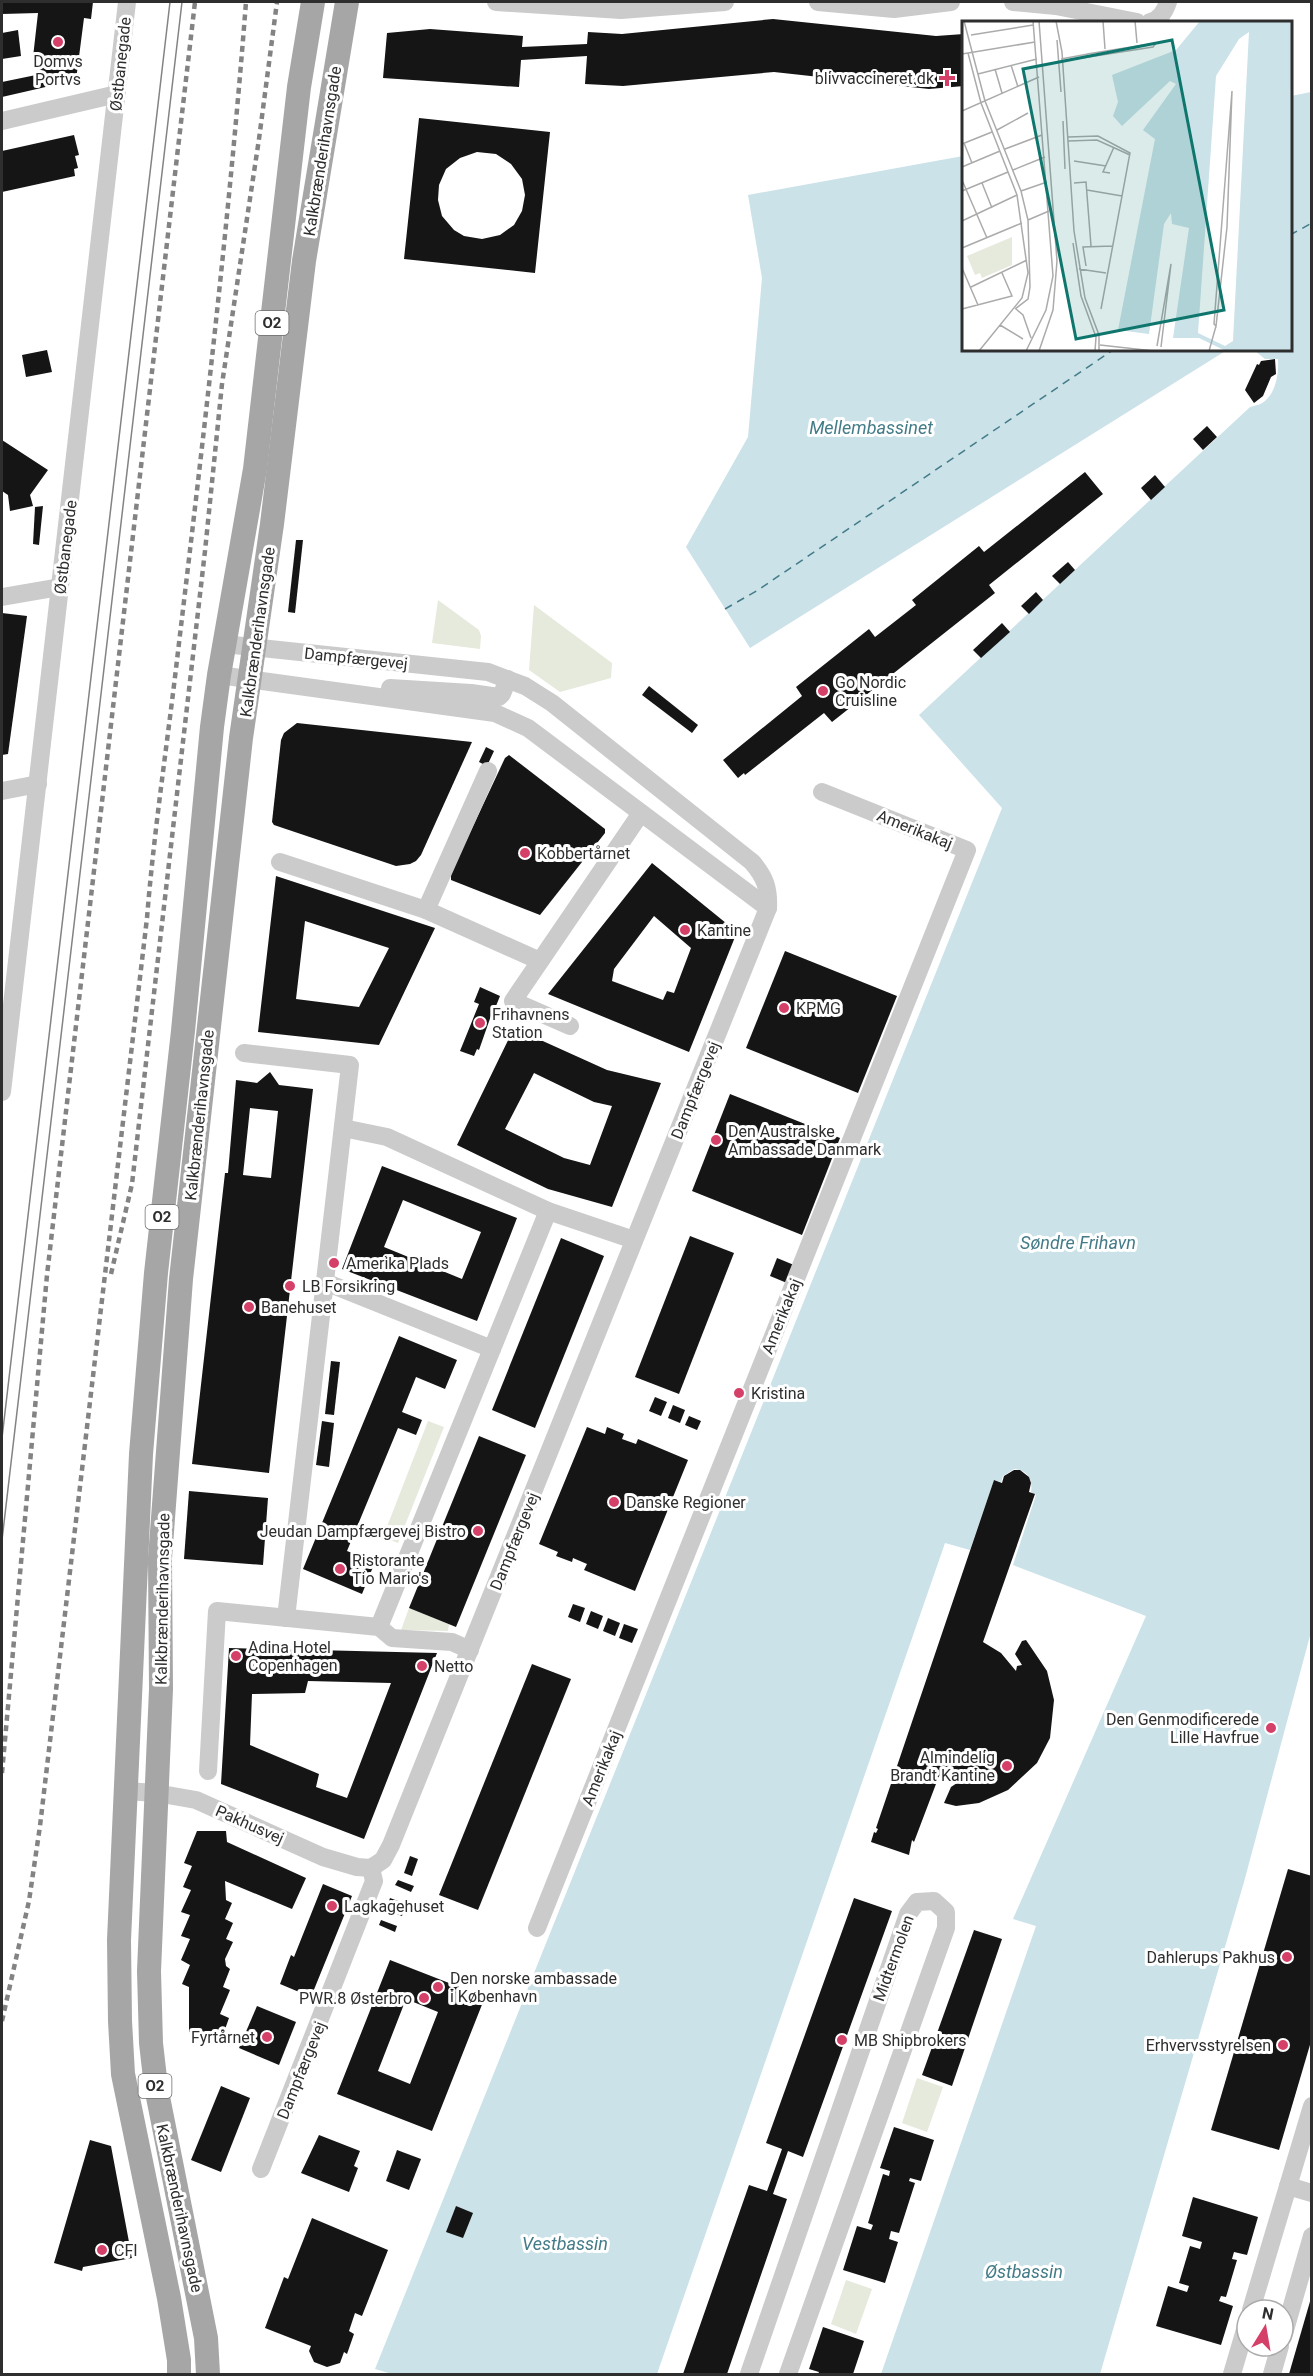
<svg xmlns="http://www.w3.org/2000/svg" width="1313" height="2376" viewBox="0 0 1313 2376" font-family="Roboto,sans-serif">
<rect width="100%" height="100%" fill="#fff"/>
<!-- green -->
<g fill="#e6eadc">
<polygon points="438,600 479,630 481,636 480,649 432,643"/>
<polygon points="534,605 612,663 611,678 560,692 529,670"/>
<polygon points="428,1421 444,1427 398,1543 383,1537"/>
<polygon points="409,1608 449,1624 448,1631 401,1630"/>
<polygon points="917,2078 943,2087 927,2132 902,2123"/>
<polygon points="846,2280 872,2289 856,2334 831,2324"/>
</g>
<!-- water -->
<g fill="#cae2e8">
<path d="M1311,92V1632L1244,1882L1100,2374H881L1036,1926L1013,1919L1146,1616L1013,1565L1036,1495L1031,1492C1033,1479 1028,1470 1014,1469L1003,1476L1001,1482L994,1480L970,1550L945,1543L657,2374H392L375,2369L1002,808L919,715L1249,408C1253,405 1258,406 1262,403C1276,395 1279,373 1278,359H1265L1254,350H1290L1291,96Z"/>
<polygon points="963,156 964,350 1227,350 750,648 686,547 748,437 762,278 748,195"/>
</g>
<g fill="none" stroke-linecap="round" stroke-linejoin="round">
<!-- ferry -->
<g stroke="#437b88" stroke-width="1.5" stroke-dasharray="8 6" stroke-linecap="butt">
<polyline points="1290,235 1312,223"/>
<polyline points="725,609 758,590 1113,350"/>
</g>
</g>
<!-- building -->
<g fill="#151515" fill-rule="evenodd">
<polygon points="2,2 93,2 91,19 84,18 76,80 2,97 2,82 36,75 37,67 32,66 38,13 2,14"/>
<polygon points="773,19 936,36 964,34 964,86 929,89 774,72 623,86 585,84 587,56 521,60 519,87 383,78 387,33 430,29 523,36 522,47 587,44 588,32 622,34"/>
<polygon points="18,30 21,56 2,59 2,33"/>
<path d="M419,118L550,132L535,273L404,259ZM477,152L496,154L511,164L522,179L525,195L522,211L514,225L500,235L482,239L464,236L454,230L442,216L438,200L439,185L446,169L460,158Z"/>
<polygon points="74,135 79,155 75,156 78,168 74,169 75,176 2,192 2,151"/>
<polygon points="47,350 52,372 26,377 22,355"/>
<polygon points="1275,359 1276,374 1271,377 1263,396 1254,403 1245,390 1257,364 1259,365 1261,361"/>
<polygon points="1207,426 1217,437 1203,450 1193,439"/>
<polygon points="2,440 48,470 30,495 33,506 10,511 8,495 2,491"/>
<polygon points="1085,472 1103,494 989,585 995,593 832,722 824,713 745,775 744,773 738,778 723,760 802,696 796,687 869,629 875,637 916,605 912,600 979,546 984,552"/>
<polygon points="1155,475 1165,487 1151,500 1141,488"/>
<polygon points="43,506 39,545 33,544 35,507"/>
<polygon points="296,540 303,540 295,613 288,612"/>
<polygon points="1068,562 1075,570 1060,584 1052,576"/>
<polygon points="1036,592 1043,600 1029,614 1021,606"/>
<polygon points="2,613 27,616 8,754 2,755"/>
<polygon points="1002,623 1010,632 981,658 973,650"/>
<polygon points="649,686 698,725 692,733 642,695"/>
<polygon points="297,723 472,742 421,855 416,861 410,864 396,866 274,825 272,822 281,740 284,733"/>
<polygon points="486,747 494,751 487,766 479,762"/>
<polygon points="509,755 605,829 605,833 540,915 451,880 451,873 505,758"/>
<path d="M652,863L737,932L689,1052L548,994ZM654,916L691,948L674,993L667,991L663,1000L612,981L614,969Z"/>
<path d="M276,876L435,928L379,1045L258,1032ZM305,921L389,948L359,1007L296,999Z"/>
<polygon points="785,951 897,996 858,1093 746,1048"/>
<polygon points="480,987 500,996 496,1006 500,1008 498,1013 493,1010 479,1050 477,1049 474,1056 460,1051 479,1004 474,1002"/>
<path d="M514,1028L607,1070L661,1083L612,1207L548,1189L457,1145ZM534,1073L594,1102L612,1106L590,1165L564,1158L505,1129Z"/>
<path d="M270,1072L279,1085L313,1089L269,1473L192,1464L225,1173H228L236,1080L257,1083ZM250,1108L278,1111L271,1178L243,1175Z"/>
<polygon points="730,1094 840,1138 802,1235 692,1191"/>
<path d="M382,1166L517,1218L477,1321L342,1269ZM403,1200L481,1232L462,1279L384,1247Z"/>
<polygon points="690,1236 734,1253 679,1394 635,1377"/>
<polygon points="561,1238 604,1256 535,1428 492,1410"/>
<polygon points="777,1258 794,1265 787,1283 770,1276"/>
<polygon points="399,1336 457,1360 445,1389 416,1377 402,1412 422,1420 416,1435 398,1428 347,1551 375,1562 362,1594 303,1569"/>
<polygon points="331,1361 340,1362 334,1415 325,1414"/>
<polygon points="655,1397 667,1402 661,1416 649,1411"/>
<polygon points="673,1405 685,1410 680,1423 668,1418"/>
<polygon points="689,1416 701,1421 697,1430 685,1425"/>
<polygon points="322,1421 334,1423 329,1467 316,1465"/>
<polygon points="587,1427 605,1434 607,1427 624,1434 622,1439 636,1444 638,1439 688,1460 635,1591 584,1570 587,1564 573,1558 572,1562 556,1556 558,1552 539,1544"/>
<polygon points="479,1436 526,1455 456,1627 409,1608"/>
<polygon points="1014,1470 1020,1470 1029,1477 1031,1483 1029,1492 1035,1494 983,1642 1001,1653 1016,1671 1017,1666 1022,1665 1015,1654 1022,1641 1026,1640 1047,1671 1054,1700 1050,1738 1037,1763 1008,1790 979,1803 956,1806 944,1803 951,1787 963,1779 939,1776 914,1842 912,1840 909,1855 871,1842 874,1832 876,1833 878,1829 876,1828 994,1480 1002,1483 1004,1476"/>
<polygon points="189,1491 268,1498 263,1565 184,1559"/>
<polygon points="573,1604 585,1608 580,1622 568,1617"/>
<polygon points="591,1611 603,1616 598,1629 586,1624"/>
<polygon points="608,1618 620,1623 615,1636 603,1631"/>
<polygon points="624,1624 638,1629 632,1643 619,1638"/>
<path d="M229,1648L437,1653L364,1839L221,1784ZM308,1681L391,1683L347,1798L316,1787L319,1774L250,1745L252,1694L305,1693Z"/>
<polygon points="532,1664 571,1679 478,1910 439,1895"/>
<polygon points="197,1831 226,1831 227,1842 306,1878 292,1909 225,1881 226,1900 232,1903 225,1919 233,1923 226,1939 233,1942 225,1959 226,1966 230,1969 223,1987 230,1990 220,2014 229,2018 223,2035 223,2042 189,2032 189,1987 182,1984 190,1965 181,1960 190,1939 181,1936 190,1915 181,1912 191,1890 183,1887 192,1866 184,1863"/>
<polygon points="410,1856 418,1859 412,1876 404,1873"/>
<polygon points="1288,1869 1312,1876 1312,2038 1279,2150 1211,2130"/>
<polygon points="398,1880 414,1886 411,1892 395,1885"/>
<polygon points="323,1884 352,1896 311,1997 280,1984 291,1955 294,1957"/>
<polygon points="390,1898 406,1904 402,1916 386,1910"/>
<polygon points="854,1898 892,1911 803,2157 788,2151 773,2194 787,2199 727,2374 683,2374 749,2185 767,2191 782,2149 766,2143"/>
<polygon points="381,1920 397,1926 395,1932 379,1925"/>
<polygon points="974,1930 1002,1939 952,2086 922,2075"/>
<path d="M390,1960L485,1997L432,2131L337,2094ZM406,1999L438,2012L410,2084L378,2071Z"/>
<polygon points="257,2006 296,2022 279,2065 239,2048"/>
<polygon points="221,2086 250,2098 221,2172 191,2160"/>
<polygon points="894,2127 934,2140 921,2181 910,2178 909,2181 915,2183 899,2233 891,2231 889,2239 898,2242 885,2283 843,2270 857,2226 871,2230 873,2225 868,2223 883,2174 889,2176 890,2171 880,2168"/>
<polygon points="319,2135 360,2151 354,2166 358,2168 349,2192 301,2173"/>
<polygon points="90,2140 111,2146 132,2258 83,2267 82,2271 54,2263"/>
<polygon points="397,2150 421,2159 409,2190 386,2181"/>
<polygon points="1193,2197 1258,2217 1247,2255 1234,2252 1232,2259 1237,2260 1226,2297 1221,2296 1219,2301 1233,2306 1221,2345 1156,2326 1168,2286 1187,2292 1189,2286 1179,2283 1190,2246 1200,2249 1202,2242 1182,2236"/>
<polygon points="456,2206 473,2213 463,2238 446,2232"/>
<polygon points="312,2218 388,2250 362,2316 355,2313 349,2331 354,2334 347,2354 344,2352 340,2363 327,2367 314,2362 309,2351 311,2346 265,2328 284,2277 288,2279"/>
<polygon points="1311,2298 1312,2374 1289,2374"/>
<polygon points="823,2327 864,2341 853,2374 818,2374 819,2372 809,2369"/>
</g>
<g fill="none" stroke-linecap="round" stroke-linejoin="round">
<!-- minor -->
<g stroke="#cbcbcb" stroke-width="18">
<polyline points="496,2 621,10 725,2"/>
<polyline points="818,2 894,9 951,2"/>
<polyline points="1013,2 1056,6 1137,22"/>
<path d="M1150,22C1160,20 1165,11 1168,2"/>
<polyline points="2,121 117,94"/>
<polyline points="2,597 60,587"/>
<polyline points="219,675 495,713 528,728 768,908"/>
<polyline points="390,688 471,693 499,697 502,694 508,679"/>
<polyline points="2,791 38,784"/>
<polyline points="280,862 426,910 540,961"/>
<polyline points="426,910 488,771"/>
<polyline points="570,1026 513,1001 641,813"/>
<polyline points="244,1053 350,1065 286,1618"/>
<polyline points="2,1092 127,2"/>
<polyline points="343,1128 387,1137 548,1211 634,1240"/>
<polyline points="325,1282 492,1349"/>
<polyline points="379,1627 548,1211"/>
<polyline points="208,1771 217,1611 379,1627 392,1638 452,1642 470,1650"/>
<path d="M126,1791L156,1793L196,1800L323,1857L357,1867L371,1868L383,1860L391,1845L768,908C769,888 765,877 752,862L552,703L525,686L488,672L224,644"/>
<polyline points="537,1928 967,850 822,792"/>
<polyline points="261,2169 374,1881 371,1868"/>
<polyline points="1288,2186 1312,2193"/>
<polyline points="1251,2310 1312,2106"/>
<polyline points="1283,2337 1312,2236"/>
<polyline points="749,2374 908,1914 917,1902 934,1901 946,1912 946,1928 788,2374"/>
<polyline points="1232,2374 1247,2323"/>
<polyline points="1272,2374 1280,2346"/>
</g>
<!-- major -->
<g stroke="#a6a6a6" stroke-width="24">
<polyline points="179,2374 179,2360 169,2298 123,2074 120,2021 119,1940 141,1454 156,1273 183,1031 212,727 219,675 255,469 299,87 313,2"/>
<polyline points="208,2374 206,2338 156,2087 151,2043 149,1971 161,1689 160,1558 181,1279 241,738 272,524 304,261 347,2"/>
</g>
<!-- tram -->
<g stroke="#838383" stroke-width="1.5">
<polyline points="2,1438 170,2"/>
<polyline points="2,1540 182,2"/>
</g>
<!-- rail -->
<g stroke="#838383" stroke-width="4.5" stroke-dasharray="6 4.5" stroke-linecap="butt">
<polyline points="111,1274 132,1184 205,551 222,384 259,139 277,2"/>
<polyline points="2,1773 47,1275 195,2"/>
<path d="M2,2021L29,1901L40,1826L147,918C154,831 167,746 177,660C203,441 229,222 246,2"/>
</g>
</g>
<!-- markers -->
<g fill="#d44068" stroke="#fff" stroke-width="2">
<circle cx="58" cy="42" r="6"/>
<path d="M944 69h6v6h6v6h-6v6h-6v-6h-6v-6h6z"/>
<circle cx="823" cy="691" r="6"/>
<circle cx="525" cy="853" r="6"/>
<circle cx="685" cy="930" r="6"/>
<circle cx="784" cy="1008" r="6"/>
<circle cx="480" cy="1023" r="6"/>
<circle cx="716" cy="1140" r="6"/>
<circle cx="334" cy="1263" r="6"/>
<circle cx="290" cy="1286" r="6"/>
<circle cx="249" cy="1307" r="6"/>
<circle cx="739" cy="1393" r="6"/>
<circle cx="614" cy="1502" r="6"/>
<circle cx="478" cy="1531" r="6"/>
<circle cx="340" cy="1569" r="6"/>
<circle cx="236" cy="1656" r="6"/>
<circle cx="422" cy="1666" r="6"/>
<circle cx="1271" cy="1728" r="6"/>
<circle cx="1007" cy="1766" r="6"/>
<circle cx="332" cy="1906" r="6"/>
<circle cx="1287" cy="1957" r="6"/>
<circle cx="438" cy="1987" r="6"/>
<circle cx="424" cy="1998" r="6"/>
<circle cx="267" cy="2037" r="6"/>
<circle cx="842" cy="2040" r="6"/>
<circle cx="1283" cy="2045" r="6"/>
<circle cx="102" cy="2250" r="6"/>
</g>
<g text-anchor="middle" stroke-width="6" stroke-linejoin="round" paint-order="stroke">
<!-- shield labels -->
<g fill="#fff" stroke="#6d6d6d" stroke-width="1.5">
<rect x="255.5" y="311" width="33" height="24" rx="4.5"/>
<rect x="145.5" y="1205" width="33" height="24" rx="4.5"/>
<rect x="138.5" y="2074" width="33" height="24" rx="4.5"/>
</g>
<g font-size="15" font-weight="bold" fill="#2e2e2e">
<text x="272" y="328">O2</text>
<text x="162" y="1222">O2</text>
<text x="155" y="2091">O2</text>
</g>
<!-- poi labels -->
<g font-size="16" fill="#2e2e2e" stroke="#fff" text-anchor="start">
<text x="58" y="67" text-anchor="middle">Domvs<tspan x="58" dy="18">Portvs</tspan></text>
<text x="934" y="84" text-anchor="end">blivvaccineret.dk</text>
<text x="835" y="688">Go Nordic<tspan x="835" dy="18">Cruisline</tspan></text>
<text x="537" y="859">Kobbertårnet</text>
<text x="697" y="936">Kantine</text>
<text x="796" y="1014">KPMG</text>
<text x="492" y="1020">Frihavnens<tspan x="492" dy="18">Station</tspan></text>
<text x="728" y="1137">Den Australske<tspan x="728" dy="18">Ambassade Danmark</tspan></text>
<text x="346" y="1269">Amerika Plads</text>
<text x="302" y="1292">LB Forsikring</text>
<text x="261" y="1313">Banehuset</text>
<text x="751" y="1399">Kristina</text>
<text x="626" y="1508">Danske Regioner</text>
<text x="466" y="1537" text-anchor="end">Jeudan Dampfærgevej Bistro</text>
<text x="352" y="1566">Ristorante<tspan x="352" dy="18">Tio Mario's</tspan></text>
<text x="248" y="1653">Adina Hotel<tspan x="248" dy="18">Copenhagen</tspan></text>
<text x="434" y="1672">Netto</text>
<text x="1259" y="1725" text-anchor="end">Den Genmodificerede<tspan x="1259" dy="18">Lille Havfrue</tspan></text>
<text x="995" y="1763" text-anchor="end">Almindelig<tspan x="995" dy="18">Brandt Kantine</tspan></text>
<text x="344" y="1912">Lagkagehuset</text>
<text x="1275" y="1963" text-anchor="end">Dahlerups Pakhus</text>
<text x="450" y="1984">Den norske ambassade<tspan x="450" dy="18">i København</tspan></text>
<text x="412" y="2004" text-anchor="end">PWR.8 Østerbro</text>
<text x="255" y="2043" text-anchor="end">Fyrtårnet</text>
<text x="854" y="2046">MB Shipbrokers</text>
<text x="1271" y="2051" text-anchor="end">Erhvervsstyrelsen</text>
<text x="114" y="2256">CFI</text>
</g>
<!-- street labels -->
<g font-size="16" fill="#2e2e2e" stroke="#fff">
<text transform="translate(120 64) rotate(-84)" y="6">Østbanegade</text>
<text transform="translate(322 151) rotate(-81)" y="6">Kalkbrænderihavnsgade</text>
<text transform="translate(65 547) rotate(-83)" y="6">Østbanegade</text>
<text transform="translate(257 632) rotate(-82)" y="6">Kalkbrænderihavnsgade</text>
<text transform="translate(356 658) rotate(6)" y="6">Dampfærgevej</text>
<text transform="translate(915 829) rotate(22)" y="6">Amerikakaj</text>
<text transform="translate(695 1090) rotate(-68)" y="6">Dampfærgevej</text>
<text transform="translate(199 1115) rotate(-84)" y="6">Kalkbrænderihavnsgade</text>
<text transform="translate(781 1316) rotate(-68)" y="6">Amerikakaj</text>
<text transform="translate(514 1541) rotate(-68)" y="6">Dampfærgevej</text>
<text transform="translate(162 1599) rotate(-89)" y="6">Kalkbrænderihavnsgade</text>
<text transform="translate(601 1768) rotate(-68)" y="6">Amerikakaj</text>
<text transform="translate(250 1824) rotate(24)" y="6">Pakhusvej</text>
<text transform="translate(893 1958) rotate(-70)" y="6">Midtermolen</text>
<text transform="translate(301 2070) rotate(-68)" y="6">Dampfærgevej</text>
<text transform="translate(180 2208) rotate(78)" y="6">Kalkbrænderihavnsgade</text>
</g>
<!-- water labels -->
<g font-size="18" font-style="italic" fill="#437b88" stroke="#fff">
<text x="871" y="434">Mellembassinet</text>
<text x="1078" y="1249">Søndre Frihavn</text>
<text x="565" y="2250">Vestbassin</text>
<text x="1024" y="2278">Østbassin</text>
</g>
</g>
<!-- overview -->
<g transform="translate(962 21)">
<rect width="330" height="330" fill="#fff"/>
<path d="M50,216V244L20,257L18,252L13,254L5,235Z" fill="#e6eadc"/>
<path d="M238,0H330V330H264L237,317H211L227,207L210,203L209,192L202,203L187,313L156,309L193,118L181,109L214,63L208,60L160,105L151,95L156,81L150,54L214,29ZM287,11L271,320L263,325L236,312L254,55L277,18Z" fill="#cae2e8" fill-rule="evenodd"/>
<path fill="none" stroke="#cae2e8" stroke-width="3" d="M157,101L265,0"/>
<path fill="none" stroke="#ababab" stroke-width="1.5" d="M2,0L23,80L59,170L66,199L68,266L66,278L53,288M94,0L100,31L112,210L123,277L137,314V330M141,0L143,28M173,0L175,22M9,14L71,4M95,19L99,71M6,32L19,82L55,174L66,252L60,277L17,330M0,33L73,21M99,38L126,33M107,39L191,26L194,22L125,33M49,44L56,66M33,48L40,72M16,53L75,38M270,70L265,206L254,305L252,303ZM0,90L77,56M101,100L103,148M35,109L66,92M106,116L136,115L168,132L139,288M106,120L135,119L168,134M2,122L10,142M0,123L30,111M43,128L80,114M112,140L144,145M0,146L38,130M51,149L83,136M148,152L141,151L152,126M0,159L25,217M20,162L30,187M112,162L124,161L129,225M125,169L160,175M0,170L46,151M59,170L85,161M66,199L87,190M0,200L55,174M111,222L119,275L134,316L133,330M0,227L60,202M124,245L121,226L151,225M0,247L16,284M117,248L144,252M9,266L65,239M0,288L50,275L40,252M54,288L61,294L69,317M38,304L61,318M138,324L192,330M195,325L209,243L199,326M64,330L84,289L91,255L71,0M77,330L91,289L95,240L77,0M247,330L254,305"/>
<path fill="#0f766e" fill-opacity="0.15" stroke="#0f766e" stroke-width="3" d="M210,19L262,289L114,318L61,48Z"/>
<rect width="330" height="330" fill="none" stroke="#2e2e2e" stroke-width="3"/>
</g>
<!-- border -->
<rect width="1313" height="2376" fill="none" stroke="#2e2e2e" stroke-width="6"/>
<!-- north arrow -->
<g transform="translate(1265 2328) rotate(11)"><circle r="28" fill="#ffffff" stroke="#ababab" stroke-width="1.5"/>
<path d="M0-4.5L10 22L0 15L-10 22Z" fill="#d44068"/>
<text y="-9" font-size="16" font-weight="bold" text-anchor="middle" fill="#2e2e2e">N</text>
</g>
</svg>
